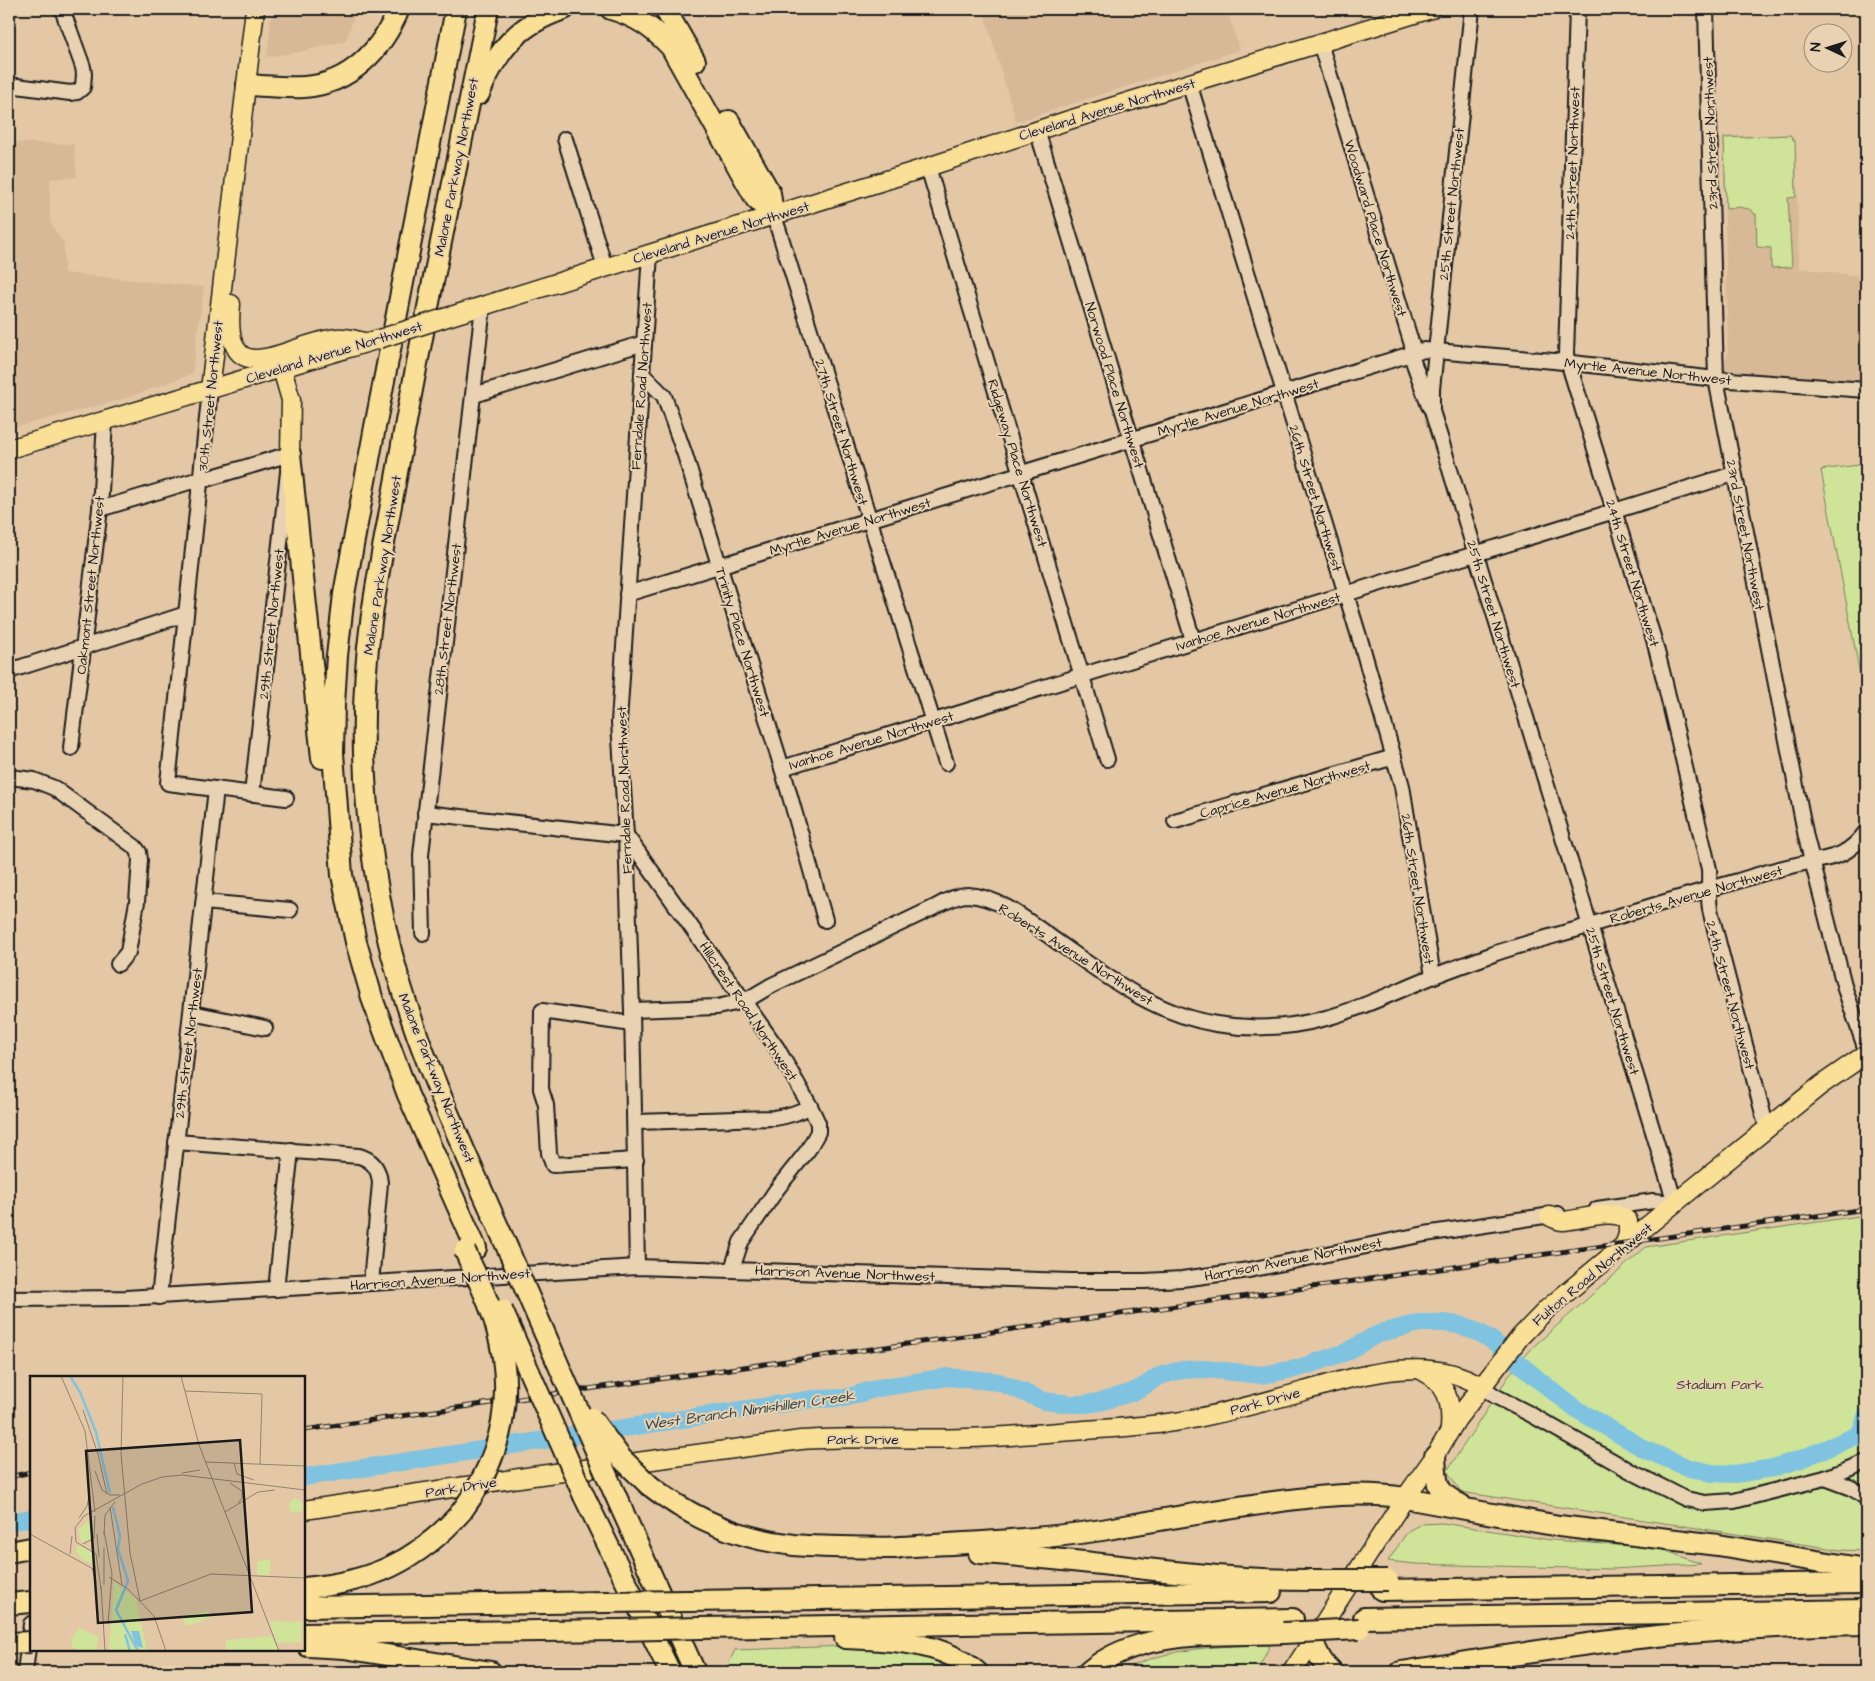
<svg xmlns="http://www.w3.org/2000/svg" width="1875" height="1681" viewBox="0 0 1875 1681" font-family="'Architects Daughter',sans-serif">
<rect width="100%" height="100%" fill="#e4c8a6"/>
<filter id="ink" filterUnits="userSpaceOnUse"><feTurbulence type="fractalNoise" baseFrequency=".02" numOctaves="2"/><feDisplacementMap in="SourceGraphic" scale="10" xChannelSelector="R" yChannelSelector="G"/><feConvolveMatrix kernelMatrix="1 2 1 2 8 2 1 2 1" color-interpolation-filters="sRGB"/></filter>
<g filter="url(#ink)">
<!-- built -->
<g fill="#d7b998">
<polygon points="272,9 356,9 346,41 299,52 267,57"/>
<polygon points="983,9 1227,9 1240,50 1016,122"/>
<polygon points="1358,9 1390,9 1360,19"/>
<polygon points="1791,134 1796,141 1799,268 1866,277 1866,384 1724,373 1723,362 1728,355 1723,136"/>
<polygon points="9,142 74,144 77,177 50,179 50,222 64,244 64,273 204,287 192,374 124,399 9,429"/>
</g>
<!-- green -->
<g fill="#cfe499" stroke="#76805a">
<polygon points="1790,135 1795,142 1796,197 1788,198 1792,267 1771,268 1771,248 1757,247 1756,214 1754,214 1752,210 1740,207 1726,209 1724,138"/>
<polygon points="1866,464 1866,706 1821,470"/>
<polygon points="1866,1215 1866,1551 1841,1550 1461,1492 1447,1471 1510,1374 1534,1346 1646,1247"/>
<polygon points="1442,1523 1551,1540 1659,1548 1701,1564 1612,1569 1415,1564 1388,1561 1408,1531 1421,1524"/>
<polygon points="875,1645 923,1654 954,1672 729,1672 727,1667 735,1650"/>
<path d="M1270,1645L1257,1672H1120C1165,1647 1219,1646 1270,1645Z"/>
</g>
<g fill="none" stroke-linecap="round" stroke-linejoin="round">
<!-- river -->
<g stroke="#7fc3e0" stroke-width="18">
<polyline points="304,1477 813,1399 845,1398 878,1388 948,1377 999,1382 1044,1401 1071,1404 1085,1404 1099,1402 1130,1393 1141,1388 1159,1376 1182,1370 1205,1369 1262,1375 1299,1368 1346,1352 1374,1336 1384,1332 1420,1323 1443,1323 1459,1325 1480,1333 1493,1341 1540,1381 1576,1409 1646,1450 1689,1468 1712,1473 1735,1474 1773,1468 1801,1459 1856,1436 1861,1431 1866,1417"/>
<polyline points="9,1522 31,1518"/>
</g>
<defs>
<g id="minor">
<polyline points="1472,9 1432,389 1432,411 1675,1203 1653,1201 1597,1209"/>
<path d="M1577,9L1566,355L1654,640L1665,683L1709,869C1710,884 1707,899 1711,914L1767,1129"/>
<polyline points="1706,9 1716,379 1806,837 1845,989 1866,1050"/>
<polyline points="1320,43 1412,345 1413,361 1429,406"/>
<polyline points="1189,83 1362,646 1402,786 1433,976"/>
<polyline points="9,85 70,93 77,92 83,87 84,74 83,67 62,9"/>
<polyline points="1037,130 1193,640"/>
<polyline points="565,139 605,267"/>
<polyline points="928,167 1107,759"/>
<polyline points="773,215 778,228 946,763"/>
<polyline points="642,374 664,396 685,455 782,768 825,920"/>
<polyline points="210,390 168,783 286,798"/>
<polyline points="474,395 644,343"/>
<polyline points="100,509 196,480 206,479 290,454 252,794"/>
<polyline points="627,594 1424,350 1554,361 1716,379 1866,390"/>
<polyline points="9,671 186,614"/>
<polyline points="71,748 100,509 105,421"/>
<polyline points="782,768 1734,474"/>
<polyline points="9,777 34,780 54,788 135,847 139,852 140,860 137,902 128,952 118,964"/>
<polyline points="425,813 626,835 777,1048 810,1106 818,1123 818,1132 808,1150 777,1189 741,1242 732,1269"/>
<polyline points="1175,821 1394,757"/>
<polyline points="204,902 290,910"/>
<polyline points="423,933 421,855 483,306"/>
<path d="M632,1010L717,1007L745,1001L772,985L935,907C945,902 956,895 968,895C1001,897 1030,923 1056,941C1106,976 1154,1014 1216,1024C1253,1030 1290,1028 1326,1018C1364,1008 1398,990 1434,976C1454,968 1475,961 1496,953C1523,944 1550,937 1578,929C1631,912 1684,896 1738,881C1757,875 1776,869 1796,865C1828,857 1844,861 1866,832"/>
<polyline points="192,1013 265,1028"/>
<polyline points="632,1024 542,1011 541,1089 546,1105 549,1153 553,1165 636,1160"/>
<path d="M635,1122L774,1118C788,1116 799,1113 810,1106"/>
<path d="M176,1142L359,1156C373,1160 379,1169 380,1183L371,1283"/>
<polyline points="637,1267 632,1010 626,835 619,722 650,254"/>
<polyline points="276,1289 291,1150"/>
<polyline points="159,1297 216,789"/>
<polyline points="9,1299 126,1298 637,1267 1070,1281 1145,1281 1182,1279 1249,1270 1425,1234 1558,1214"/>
<polyline points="1481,1386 1495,1396 1530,1414 1634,1473 1686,1499 1705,1503 1734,1501 1825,1478 1866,1462"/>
<polyline points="1825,1478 1852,1488 1866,1498"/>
<polyline points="25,1672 31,1624"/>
</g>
<g id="major">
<path d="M231,304C222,399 288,343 337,338C346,337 355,340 364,342"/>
<polyline points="441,319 928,167 1069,120 1431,9"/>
<polyline points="282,369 291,400 290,454"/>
<polyline points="210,390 255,9"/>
<polyline points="9,449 379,339"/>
<path d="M1549,1216C1553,1218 1558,1221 1563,1221C1581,1220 1615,1207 1628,1221V1234L1624,1246"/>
<path d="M1421,1370C1448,1384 1452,1401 1450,1430"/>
<path d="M304,1510L533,1476L801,1440C856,1436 912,1440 967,1438C1007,1437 1046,1433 1085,1430C1119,1428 1153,1426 1187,1420C1226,1413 1265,1402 1304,1391C1359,1376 1428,1353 1481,1386"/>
<polyline points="1292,1672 1405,1498 1435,1456 1457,1419 1520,1337 1548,1308 1675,1203 1821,1085 1866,1054"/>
</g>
<g id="highway">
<polyline points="456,9 375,427 344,594 337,656 334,704 333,753 342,875 356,942 373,1001 408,1095 476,1248"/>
<path d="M488,9C460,152 429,295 403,438C393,500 379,561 371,622C357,725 364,829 386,930C411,1042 464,1148 510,1254"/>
<path d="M611,9C636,16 653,28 671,47L756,199L773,215"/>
<polyline points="665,9 695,61"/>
<path d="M247,85C266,86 285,88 304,87C351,84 382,49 399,9"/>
<path d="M479,94C497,50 518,24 564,9"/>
<polyline points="729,121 770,193 773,215"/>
<polyline points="290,454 322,758"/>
<path d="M1435,1456C1437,1484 1434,1491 1461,1505"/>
<path d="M649,1485C692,1519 740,1539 794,1545C829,1548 863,1547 897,1548"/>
<polyline points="614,1492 695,1672"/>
<polyline points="584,1496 670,1672"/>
<path d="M884,1548C957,1543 1030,1541 1102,1530C1159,1520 1216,1510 1274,1502C1318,1496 1361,1491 1405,1498L1559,1526L1718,1545L1866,1569"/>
<polyline points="9,1552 31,1548"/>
<path d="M979,1553C1092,1559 1203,1581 1317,1580"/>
<path d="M304,1588C369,1583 419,1561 462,1511"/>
<polyline points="1382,1590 1866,1583"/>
<polyline points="689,1601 1271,1592"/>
<polyline points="9,1604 31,1602"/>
<polyline points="304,1607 607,1602"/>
<polyline points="1364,1618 1866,1610"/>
<polyline points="700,1628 1293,1619"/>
<polyline points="304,1634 620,1630"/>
<path d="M845,1638C890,1640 942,1641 977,1672"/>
<path d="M1313,1642C1318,1654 1322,1664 1332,1672"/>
<polyline points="308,1646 344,1648 491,1672"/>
<path d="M1088,1672C1139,1628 1219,1636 1283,1633"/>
<path d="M1401,1672C1474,1661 1546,1649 1619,1640C1701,1631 1784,1625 1866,1624"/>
</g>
</defs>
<!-- minor casing -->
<use href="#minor" stroke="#1c1c1c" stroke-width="18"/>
<!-- major casing -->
<use href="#major" stroke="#1c1c1c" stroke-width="21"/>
<!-- highway casing -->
<use href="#highway" stroke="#1c1c1c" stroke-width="24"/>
<!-- minor -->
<use href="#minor" stroke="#e8d2b2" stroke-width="14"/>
<!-- major -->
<use href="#major" stroke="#fadf96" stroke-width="18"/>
<!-- highway -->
<use href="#highway" stroke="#fadf96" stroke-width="20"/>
<defs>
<g id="rail">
<polyline points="304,1430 588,1389 1866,1209"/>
<polyline points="9,1477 31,1472"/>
</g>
</defs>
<!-- rail casing -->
<use href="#rail" stroke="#1c1c1c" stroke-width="5"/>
<!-- rail -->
<use href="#rail" stroke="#e8d2b2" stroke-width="3" stroke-dasharray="9" stroke-linecap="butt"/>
<defs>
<polyline id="major-bridge" points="379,339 441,319"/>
<g id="highway-bridge">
<polyline points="510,1254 614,1492"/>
<polyline points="502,1310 584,1496"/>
<polyline points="591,1418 621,1458 649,1485"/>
<path d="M462,1511C503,1455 516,1394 496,1326C489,1300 476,1276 465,1251"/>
<polyline points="1317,1580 1388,1580"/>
<polyline points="607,1602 689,1601"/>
<polyline points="620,1630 700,1628"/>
<polyline points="1283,1633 1359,1629"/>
<polyline points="9,1643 31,1642"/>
</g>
</defs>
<!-- major-bridge casing -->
<use href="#major-bridge" stroke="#1c1c1c" stroke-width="21" stroke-linecap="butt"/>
<!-- highway-bridge casing -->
<use href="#highway-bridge" stroke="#1c1c1c" stroke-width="24" stroke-linecap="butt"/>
<!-- major-bridge -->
<use href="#major-bridge" stroke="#fadf96" stroke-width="18"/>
<!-- highway-bridge -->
<use href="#highway-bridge" stroke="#fadf96" stroke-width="20"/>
</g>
</g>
<g text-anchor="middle" stroke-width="4" stroke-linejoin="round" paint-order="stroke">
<!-- street labels -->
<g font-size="14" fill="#1c1c1c" stroke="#e8d2b2">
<text transform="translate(1107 109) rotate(-17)" y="5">Cleveland Avenue Northwest</text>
<text transform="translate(1710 133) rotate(-92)" y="5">23rd Street Northwest</text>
<text transform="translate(1572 163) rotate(-88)" y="5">24th Street Northwest</text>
<text transform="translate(456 167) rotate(-79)" y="5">Malone Parkway Northwest</text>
<text transform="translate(1451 204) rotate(-84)" y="5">25th Street Northwest</text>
<text transform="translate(1376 228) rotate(73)" y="5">Woodward Place Northwest</text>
<text transform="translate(721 232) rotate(-17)" y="5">Cleveland Avenue Northwest</text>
<text transform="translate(334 352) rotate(-17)" y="5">Cleveland Avenue Northwest</text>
<text transform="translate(1648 371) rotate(6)" y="5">Myrtle Avenue Northwest</text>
<text transform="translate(1115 385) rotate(73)" y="5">Norwood Place Northwest</text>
<text transform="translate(641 386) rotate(-86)" y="5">Ferndale Road Northwest</text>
<text transform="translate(210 396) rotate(-84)" y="5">30th Street Northwest</text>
<text transform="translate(1238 407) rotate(-17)" y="5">Myrtle Avenue Northwest</text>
<text transform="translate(842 432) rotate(73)" y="5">27th Street Northwest</text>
<text transform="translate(1018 463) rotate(73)" y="5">Ridgeway Place Northwest</text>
<text transform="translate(1316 498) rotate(73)" y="5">26th Street Northwest</text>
<text transform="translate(850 526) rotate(-17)" y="5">Myrtle Avenue Northwest</text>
<text transform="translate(1746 535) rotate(79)" y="5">23rd Street Northwest</text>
<text transform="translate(382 565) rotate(-81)" y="5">Malone Parkway Northwest</text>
<text transform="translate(1633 573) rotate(73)" y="5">24th Street Northwest</text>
<text transform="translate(90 585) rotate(-84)" y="5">Oakmont Street Northwest</text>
<text transform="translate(1494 614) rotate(73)" y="5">25th Street Northwest</text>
<text transform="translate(447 619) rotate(-83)" y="5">28th Street Northwest</text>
<text transform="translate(1258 621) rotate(-17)" y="5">Ivanhoe Avenue Northwest</text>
<text transform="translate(271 624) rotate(-84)" y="5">29th Street Northwest</text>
<text transform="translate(743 642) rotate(73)" y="5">Trinity Place Northwest</text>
<text transform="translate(871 740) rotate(-17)" y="5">Ivanhoe Avenue Northwest</text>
<text transform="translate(1285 789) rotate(-16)" y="5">Caprice Avenue Northwest</text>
<text transform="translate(624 790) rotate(-92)" y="5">Ferndale Road Northwest</text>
<text transform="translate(1418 889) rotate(81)" y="5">26th Street Northwest</text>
<text transform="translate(1696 894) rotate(-16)" y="5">Roberts Avenue Northwest</text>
<text transform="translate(1076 954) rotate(32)" y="5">Roberts Avenue Northwest</text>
<text transform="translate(1731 995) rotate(75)" y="5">24th Street Northwest</text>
<text transform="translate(1613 1001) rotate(73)" y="5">25th Street Northwest</text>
<text transform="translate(749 1011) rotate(56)" y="5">Hillcrest Road Northwest</text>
<text transform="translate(188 1043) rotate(-83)" y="5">29th Street Northwest</text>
<text transform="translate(437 1078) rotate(68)" y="5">Malone Parkway Northwest</text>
<text transform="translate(1293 1259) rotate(-11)" y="5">Harrison Avenue Northwest</text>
<text transform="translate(845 1273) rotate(2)" y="5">Harrison Avenue Northwest</text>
<text transform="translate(1592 1274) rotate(-40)" y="5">Fulton Road Northwest</text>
<text transform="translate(440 1279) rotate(-4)" y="5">Harrison Avenue Northwest</text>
<text transform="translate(1265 1401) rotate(-15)" y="5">Park Drive</text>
<text x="863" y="1444">Park Drive</text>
<text transform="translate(461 1487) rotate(-9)" y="5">Park Drive</text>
</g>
<!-- park labels -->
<g font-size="14" fill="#404435" stroke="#e8d2b2">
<text x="1720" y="1389">Stadium Park</text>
</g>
<!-- water labels -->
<g font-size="15" font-style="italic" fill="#35464d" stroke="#e8d2b2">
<text transform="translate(749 1410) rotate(-8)" y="5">West Branch Nimishillen Creek</text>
</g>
</g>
<!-- overview -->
<g transform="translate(30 1376)">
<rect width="275" height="275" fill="#e4c8a6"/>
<path d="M259 130a7 7 0 1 1 14 0a7 7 0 1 1-14 0ZM63,142L62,164L51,166L48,153ZM47,169L62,175L67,191L52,183L46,175ZM240,183V199H227V186ZM84,206L106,223L117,275H79ZM178,234L180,241L167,247L156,250L152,241ZM239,245L272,246L271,266L247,267ZM49,252L66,260L69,258L66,274L50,275L43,271L41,263ZM242,260L248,275L196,274V264Z" fill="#cfe499"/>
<path d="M101,255H109L113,272L106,270Z" fill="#7fc3e0"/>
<path fill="none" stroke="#7fc3e0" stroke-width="2.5" d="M40,0L50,16L66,56L80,117M83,131L90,160L88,173L98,205L86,234L108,275M95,258L100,275"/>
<path fill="none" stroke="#94836f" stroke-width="1" d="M31,0L55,55L65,136M93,0L91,78L100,177L110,225L181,198L275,202M151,0L169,69L249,275M155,15L232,18L230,88M53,34L68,78M68,78L77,118M175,86L275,90M204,87L207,98L224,104M65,95L72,114L80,119H90M152,97L170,94M200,107L212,115V122L208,127M80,131L92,209M195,136L228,116L245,114M49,142L57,130L60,115M74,155L82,198L78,248M0,158L65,194M67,158L69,181M74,159L75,139L85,126M53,168L64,162L65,140M74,172V209M40,178L42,160M62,192L66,207M79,201L98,213L124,240L136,275M71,210L75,275M71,213L66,178L46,166L45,152L54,140L112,108L132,101L152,99L275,114"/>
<path fill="#1c1c1c" fill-opacity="0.15" stroke="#1c1c1c" stroke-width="2.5" d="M210,64L222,236L68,247L56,75Z"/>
<rect width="275" height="275" fill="none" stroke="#1c1c1c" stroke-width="2.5"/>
</g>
<!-- margin -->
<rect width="1875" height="1681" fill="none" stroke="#e8d2b2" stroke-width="30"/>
<rect x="15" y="15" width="1845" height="1651" fill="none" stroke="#1c1c1c" stroke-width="2" filter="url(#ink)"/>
<!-- north arrow -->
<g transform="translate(1828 48) rotate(274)"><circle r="24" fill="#e8d2b2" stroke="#968976"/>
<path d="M0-4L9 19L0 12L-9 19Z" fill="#1c1c1c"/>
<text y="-8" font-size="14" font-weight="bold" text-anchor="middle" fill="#1c1c1c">N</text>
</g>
</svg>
